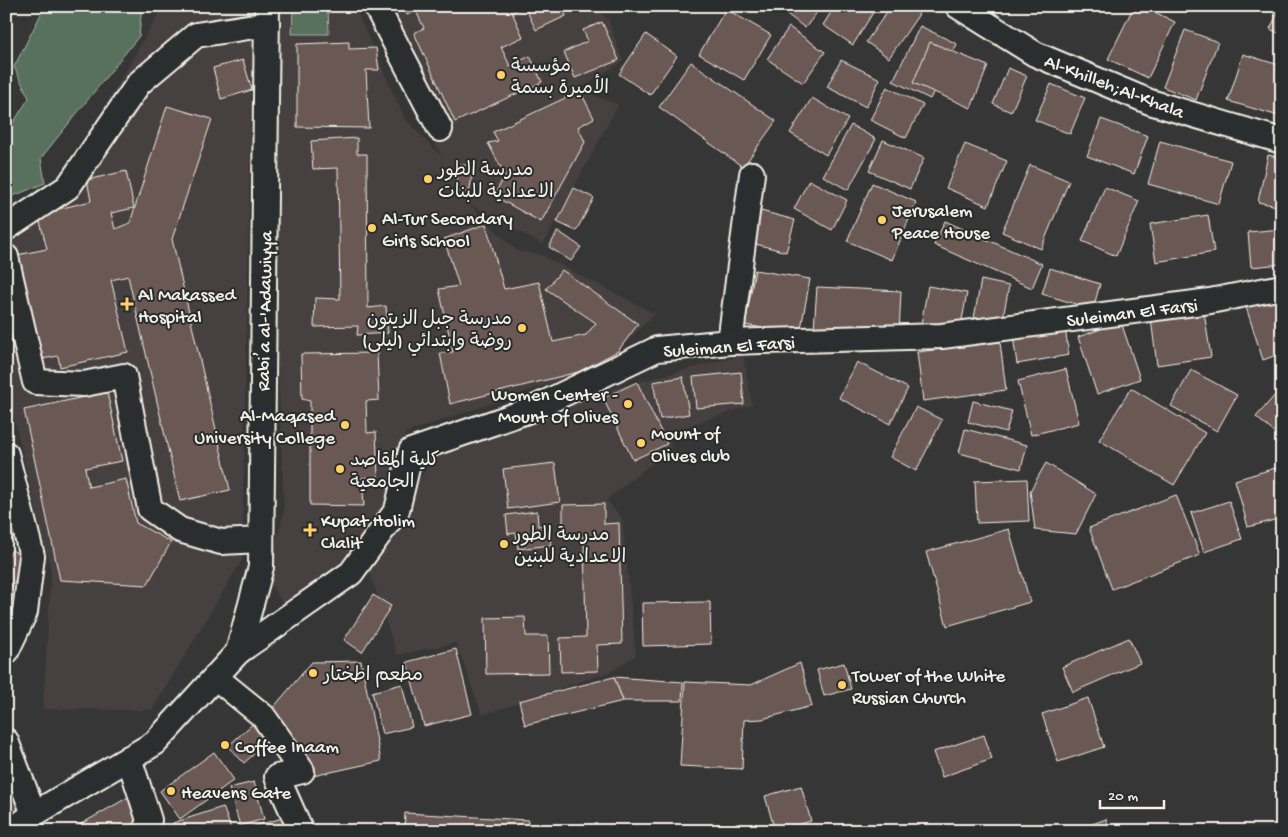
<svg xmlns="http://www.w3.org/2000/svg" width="1288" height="837" viewBox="0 0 1288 837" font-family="'Gochi Hand','Playpen Sans Arabic',sans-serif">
<rect width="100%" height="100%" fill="#373636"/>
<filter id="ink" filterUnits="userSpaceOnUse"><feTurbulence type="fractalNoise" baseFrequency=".02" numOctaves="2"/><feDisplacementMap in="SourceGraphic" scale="10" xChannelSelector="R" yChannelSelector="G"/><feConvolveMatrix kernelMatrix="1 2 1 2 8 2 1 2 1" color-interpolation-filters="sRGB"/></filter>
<g filter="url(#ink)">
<!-- built -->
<g fill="#46403f">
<polygon points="163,6 253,6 242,560 152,710 43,709 51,572 6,384 6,224 68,171"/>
<polygon points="280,6 354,6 405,119 441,156 366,6 593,6 608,19 623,61 580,89 618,105 543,245 468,203 517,251 539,254 655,314 601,366 405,433 389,504 333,580 283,605 267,577 284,511 277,344 277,82"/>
<polygon points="743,355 752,405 669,432 671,448 606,500 622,518 636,655 612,671 482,715 456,643 397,655 369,570 434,454 532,420 596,393"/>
</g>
<!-- green -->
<g fill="#58715f" stroke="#a6b1a4">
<polygon points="45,6 62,6 74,10 76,6 142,6 139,36 41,158 45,183 6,199 6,134 29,98 14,67"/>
<polygon points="293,6 328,6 329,34 292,34"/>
</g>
<!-- building -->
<g fill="#6a5854" stroke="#f4f1e8">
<polygon points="403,6 562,6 566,16 536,30 525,7 512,12 523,37 501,47 510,66 530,56 542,82 455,122 414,33 424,28 416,11 407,15"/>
<polygon points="632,6 646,6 635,12"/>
<polygon points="786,6 822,6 805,28 783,11"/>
<polygon points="835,6 877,6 853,45 823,25"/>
<polygon points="891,6 908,6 919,14 889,58 866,42"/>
<polygon points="1134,6 1142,6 1175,22 1148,78 1108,59"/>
<polygon points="1171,6 1186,6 1184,12"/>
<polygon points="1281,6 1282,6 1282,35 1270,29"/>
<polygon points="726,9 771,35 744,80 699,54"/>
<polygon points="602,22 619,60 575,78 564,52 588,41 583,30"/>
<polygon points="920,26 957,44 930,99 893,81"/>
<polygon points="789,27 825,52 803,83 767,59"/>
<polygon points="1185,30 1218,42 1196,100 1163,87"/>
<polygon points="646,34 677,56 650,95 619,74"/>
<polygon points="349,42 349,49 376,48 379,70 366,70 369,128 297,127 297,44"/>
<polygon points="930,42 988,66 971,108 913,83"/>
<polygon points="1243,54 1282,66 1282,117 1228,101"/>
<polygon points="243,60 252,90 221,99 213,68"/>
<polygon points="841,60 880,79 866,107 827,87"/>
<polygon points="691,62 776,121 743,167 659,107"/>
<polygon points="1008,68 1027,76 1011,112 993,104"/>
<polygon points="1051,84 1085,98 1070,134 1035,120"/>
<polygon points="887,87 923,105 906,138 870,120"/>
<polygon points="580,91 594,118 578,127 585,142 541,222 494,196 505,175 488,143 498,141 493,132"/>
<polygon points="812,98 848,119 826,155 790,133"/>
<polygon points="167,106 212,119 172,239 230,490 180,501 128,276 111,280 128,352 60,367 58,356 42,359 17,255 47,249 38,214 91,201 87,180 126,171 134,208 111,213 115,229 130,223"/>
<polygon points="1101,119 1148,136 1134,174 1087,156"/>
<polygon points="851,125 876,139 848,190 823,176"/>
<polygon points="357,138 357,154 367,154 368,308 386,306 388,333 357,335 358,326 314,327 315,298 340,299 338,168 313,169 311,141"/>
<polygon points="883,140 924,158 910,189 869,171"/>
<polygon points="1160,141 1231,161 1219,204 1148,184"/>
<polygon points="965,144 1007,161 988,206 946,188"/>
<polygon points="1268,155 1282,158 1282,207 1258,202"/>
<polygon points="460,164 474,167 469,193 455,191"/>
<polygon points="1030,165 1069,181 1041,249 1002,232"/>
<polygon points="809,180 847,200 832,230 794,209"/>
<polygon points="872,183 916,202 892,260 847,241"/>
<polygon points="1105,187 1139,201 1116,256 1082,241"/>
<polygon points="574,188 594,198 576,231 557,222"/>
<polygon points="761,211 795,220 786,252 752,243"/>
<polygon points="1208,215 1214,252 1156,262 1150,224"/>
<polygon points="945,221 1042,264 1032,288 934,245"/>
<polygon points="486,224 504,289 539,282 553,342 586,335 596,323 546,289 562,270 638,324 618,351 578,372 450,404 440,353 453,352 439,289 459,286 444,239"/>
<polygon points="1282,229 1282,264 1251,267 1248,232"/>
<polygon points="558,231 581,247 571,261 549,247"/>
<polygon points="1050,268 1100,284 1093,309 1042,294"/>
<polygon points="755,270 810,279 800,334 745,325"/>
<polygon points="981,280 1009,286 1002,323 974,318"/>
<polygon points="928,286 967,293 960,331 921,324"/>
<polygon points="817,287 901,291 899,334 814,329"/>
<polygon points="1282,295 1282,353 1263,360 1246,307"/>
<polygon points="1204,312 1211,357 1157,365 1151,319"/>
<polygon points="1121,322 1140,379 1097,394 1078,337"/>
<polygon points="1065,328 1069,355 1017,364 1013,336"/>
<polygon points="1000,342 1006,390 923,401 917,352"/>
<polygon points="377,353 379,400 366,401 367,433 376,432 378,477 362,478 364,506 310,505 310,401 302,399 301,354"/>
<polygon points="857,362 908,388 890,424 839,398"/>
<polygon points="1066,369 1079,423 1031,435 1018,381"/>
<polygon points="1191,370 1237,395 1217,431 1171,406"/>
<polygon points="741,372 744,404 696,408 693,377"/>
<polygon points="683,377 689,414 660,419 653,382"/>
<polygon points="637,382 667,444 633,460 603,398"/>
<polygon points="1282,387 1282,439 1256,417"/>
<polygon points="1131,388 1205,433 1174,485 1099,440"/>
<polygon points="107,392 122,461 85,468 87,479 89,487 126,479 136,523 171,542 147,585 60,580 24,410"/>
<polygon points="973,401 1012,411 1006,432 968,422"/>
<polygon points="916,407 942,420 916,471 890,457"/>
<polygon points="965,429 1027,445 1021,469 959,453"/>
<polygon points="555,463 560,502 508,509 503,469"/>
<polygon points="1046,463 1096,494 1076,534 1035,530 1030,491"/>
<polygon points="1282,466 1282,518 1248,527 1235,480"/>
<polygon points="1027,479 1029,521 977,523 975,481"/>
<polygon points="1176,495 1200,555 1112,589 1089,528"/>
<polygon points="1229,501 1242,539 1204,552 1191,513"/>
<polygon points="604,504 604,524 619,523 622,644 597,645 598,671 561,672 560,638 586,637 584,537 563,538 563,505"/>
<polygon points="537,511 538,526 548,524 551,545 518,549 516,533 508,534 506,515"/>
<polygon points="1009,529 1030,602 947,626 926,552"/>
<polygon points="12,550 29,560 7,594 6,560"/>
<polygon points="373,595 391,606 362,652 344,640"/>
<polygon points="710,602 711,644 643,646 642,603"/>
<polygon points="525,617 526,636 548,636 549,673 486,674 485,618"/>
<polygon points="1129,638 1140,663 1073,692 1062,667"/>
<polygon points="456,649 472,714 424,726 407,662"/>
<polygon points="361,661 381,761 313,776 292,744 267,715 312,662"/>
<polygon points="800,663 812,706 762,719 744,720 742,769 680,766 685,682 751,685"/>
<polygon points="844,663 851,689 824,696 817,670"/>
<polygon points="614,677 683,682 682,701 623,701"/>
<polygon points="614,677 623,701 525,725 519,701"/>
<polygon points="402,684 412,727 382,734 372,692"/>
<polygon points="1088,698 1104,747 1058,762 1042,714"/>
<polygon points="257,720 273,737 244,763 228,746"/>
<polygon points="984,735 992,759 942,777 933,752"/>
<polygon points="214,752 234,780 180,819 160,791"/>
<polygon points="12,773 23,809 6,815 6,775"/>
<polygon points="254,782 264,819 240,826 229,788"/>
<polygon points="801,786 811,821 775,831 765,796"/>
<polygon points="134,794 142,819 122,831 75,831 74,828"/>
<polygon points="223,807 232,831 172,831 173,823"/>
<polygon points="405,813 528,820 527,831 404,831"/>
<polygon points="286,817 290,831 245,831 244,829"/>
<polygon points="1106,819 1110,831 1074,831"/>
</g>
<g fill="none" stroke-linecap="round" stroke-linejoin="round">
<defs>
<g id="minor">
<polyline points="376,6 440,129"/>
<polyline points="958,6 1035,54 1150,102 1282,141"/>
<polyline points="6,228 68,187 139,83 196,35 267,24"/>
<polyline points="6,257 35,382 84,384 124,376 150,509 180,530 221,542 261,540"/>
<polyline points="730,342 752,174"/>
<polyline points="6,454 32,556 25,612 6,652"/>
<polyline points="238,652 351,573 397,510 411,451 530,410 657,349 730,342 942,336 1210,301 1282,287"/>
<polyline points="215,677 263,716 302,771 277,777 301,831"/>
<polyline points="6,741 34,814"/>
<polyline points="129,758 149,820 145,831"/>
<polyline points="11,831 34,814 155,743 238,652 261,567 267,6"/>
</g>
</defs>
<!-- minor casing -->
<use href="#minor" stroke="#f4f1e8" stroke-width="28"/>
<!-- minor -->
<use href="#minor" stroke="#2a2d2e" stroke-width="24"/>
</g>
</g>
<!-- markers -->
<g fill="#ffd166" stroke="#2a2d2e" stroke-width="2">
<circle cx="501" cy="75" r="5"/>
<circle cx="428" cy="179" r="5"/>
<circle cx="882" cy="220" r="5"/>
<circle cx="372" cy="228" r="5"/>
<path d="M124.5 296.5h5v5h5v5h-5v5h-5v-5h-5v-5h5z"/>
<circle cx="522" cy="328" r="5"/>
<circle cx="628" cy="404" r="5"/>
<circle cx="345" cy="425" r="5"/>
<circle cx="641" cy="443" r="5"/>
<circle cx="340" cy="469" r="5"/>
<path d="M307.5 522.5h5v5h5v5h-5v5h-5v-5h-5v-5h5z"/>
<circle cx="504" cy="544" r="5"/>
<circle cx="313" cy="673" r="5"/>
<circle cx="842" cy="685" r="5"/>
<circle cx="225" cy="745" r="5"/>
<circle cx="171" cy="791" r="5"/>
</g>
<g text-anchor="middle" stroke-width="4" stroke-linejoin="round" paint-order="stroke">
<!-- poi labels -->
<g font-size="19" fill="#f4f1e8" stroke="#2a2d2e" text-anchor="start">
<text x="511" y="71">مؤسسة<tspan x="511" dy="22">الأميرة بسمة</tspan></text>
<text x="438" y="175">مدرسة الطور<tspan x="438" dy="22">الاعدادية للبنات</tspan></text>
<text x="892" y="216">Jerusalem<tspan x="892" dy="22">Peace House</tspan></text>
<text x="382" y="224">Al-Tur Secondary<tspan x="382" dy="22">Girls School</tspan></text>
<text x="138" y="300">Al Makassed<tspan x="138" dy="22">Hospital</tspan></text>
<text x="512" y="324" text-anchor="end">مدرسة جبل الزيتون<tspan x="512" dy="22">(ليلى) روضة وابتدائي</tspan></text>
<text x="618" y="400" text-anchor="end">Women Center -<tspan x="618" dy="22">Mount Of Olives</tspan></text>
<text x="335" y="421" text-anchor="end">Al-Maqased<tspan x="335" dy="22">University College</tspan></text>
<text x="651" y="439">Mount of<tspan x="651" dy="22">Olives club</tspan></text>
<text x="350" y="465">كلية المقاصد<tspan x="350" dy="22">الجامعية</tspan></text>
<text x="321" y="526">Kupat Holim<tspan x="321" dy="22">Clalit</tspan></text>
<text x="514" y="540">مدرسة الطور<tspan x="514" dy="22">الاعدادية للبنين</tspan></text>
<text x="323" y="680">مطعم اطختار</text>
<text x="852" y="681">Tower of the White<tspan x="852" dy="22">Russian Church</tspan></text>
<text x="235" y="752">Coffee Inaam</text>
<text x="181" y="798">Heavens Gate</text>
</g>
<!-- street labels -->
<g font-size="19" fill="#f4f1e8" stroke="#2a2d2e">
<text transform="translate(1115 85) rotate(21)" y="7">Al-Khilleh;Al-Khala</text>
<text transform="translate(263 311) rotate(-89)" y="7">Rabiʼa al-'Adawiyya</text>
<text transform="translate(1132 311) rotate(-7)" y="7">Suleiman El Farsi</text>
<text transform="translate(729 345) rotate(-4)" y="7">Suleiman El Farsi</text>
</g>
</g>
<!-- margin -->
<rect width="1288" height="837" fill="none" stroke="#2a2d2e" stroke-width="25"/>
<rect x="12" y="12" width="1263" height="812" fill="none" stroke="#f4f1e8" stroke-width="2" filter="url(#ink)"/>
<!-- scale -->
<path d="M1100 800v8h64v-8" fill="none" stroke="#f4f1e8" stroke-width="2.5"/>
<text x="1108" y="800" font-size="15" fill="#f4f1e8" stroke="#2a2d2e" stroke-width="4" paint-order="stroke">20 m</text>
</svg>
